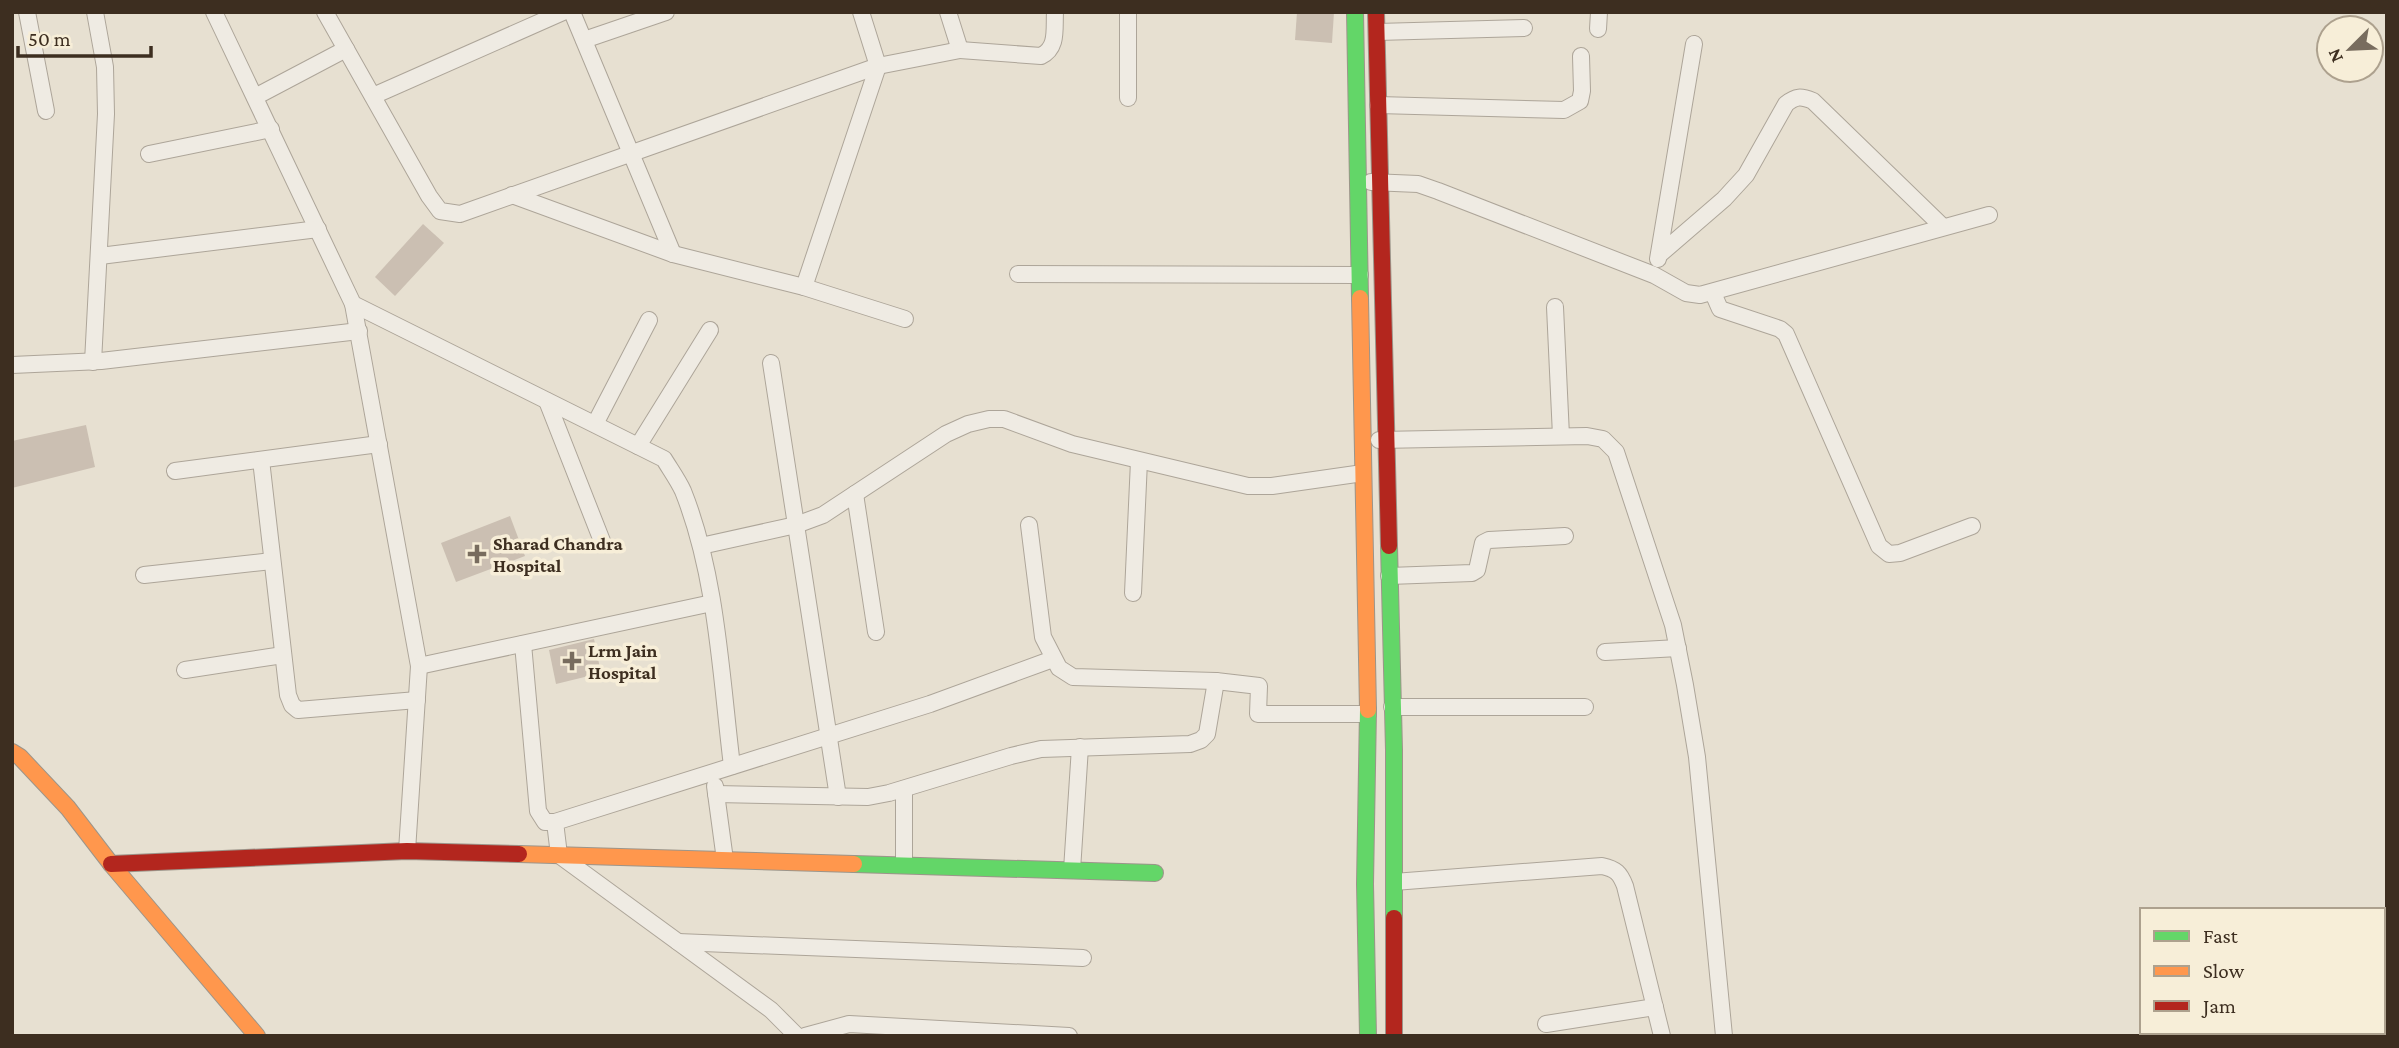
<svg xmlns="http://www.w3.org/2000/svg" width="2399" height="1048" viewBox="0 0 2399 1048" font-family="'Crimson Pro',serif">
<rect width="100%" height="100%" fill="#e7e0d1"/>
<!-- building -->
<g fill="#cbbfb2">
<polygon points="1297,12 1334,12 1332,43 1295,40"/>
<polygon points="423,224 444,243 395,296 375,277"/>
<polygon points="86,425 95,467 12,488 12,441"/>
<polygon points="510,516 525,556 456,582 441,543"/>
<polygon points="594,639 601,673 556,684 549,650"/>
</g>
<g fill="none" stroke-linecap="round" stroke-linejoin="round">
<defs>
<g id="street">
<polyline points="27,12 46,111"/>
<path d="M214,12L353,304L664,459C670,469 678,480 683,491C717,576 721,677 732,766"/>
<polyline points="325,12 429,196 440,211 460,214 878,66 960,50 948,12"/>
<polyline points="572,12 673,254"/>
<polyline points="1598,29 1599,12"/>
<polyline points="1377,32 1524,28"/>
<polyline points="584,40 666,12"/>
<path d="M960,50L1041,56C1058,48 1054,29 1055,12"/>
<polyline points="373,96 563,12"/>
<polyline points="255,97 346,49"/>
<polyline points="1128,98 1128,12"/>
<polyline points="1378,105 1564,110 1580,101 1582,91 1581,56"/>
<polyline points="149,154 271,129"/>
<polyline points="1371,182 1418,184 1438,191 1654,275 1686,293 1700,295 1989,215"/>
<polyline points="512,195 673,254 804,287 878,66 861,12"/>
<path d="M1659,255L1724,199L1746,175L1786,104C1796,96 1801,96 1813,101L1943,227"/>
<polyline points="100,256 318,229"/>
<polyline points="1658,259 1694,44"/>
<polyline points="1018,274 1360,275"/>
<polyline points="804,287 905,319"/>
<polyline points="1713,293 1720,309 1780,329 1786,334 1879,546 1889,554 1900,553 1972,526"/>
<polyline points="353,304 419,666 407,851"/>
<polyline points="1555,307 1561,436"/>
<polyline points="93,362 106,114 105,67 95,12"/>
<polyline points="771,363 838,797"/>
<polyline points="12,365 101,361 359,331"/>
<polyline points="547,401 602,541"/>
<polyline points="595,424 649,320"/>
<polyline points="1379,440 1587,436 1603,439 1616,452 1673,625 1685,685 1697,757 1724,1036"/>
<polyline points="638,446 710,330"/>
<polyline points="261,460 288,695 292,705 298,710 417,700"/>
<polyline points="175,471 379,444"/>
<polyline points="855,494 876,632"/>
<polyline points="1029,525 1043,637 1059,668 1073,677 1216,681 1259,686 1258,714 1368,714"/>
<polyline points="701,546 796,525 823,515 946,434 968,424 989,419 1004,419 1072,444 1248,486 1272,486 1363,473"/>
<polyline points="144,575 272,561"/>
<polyline points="1389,576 1472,573 1477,570 1483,543 1489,540 1565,536"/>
<polyline points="1133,593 1139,461"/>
<polyline points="523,644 538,811 545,822 555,822"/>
<polyline points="1605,652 1678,648"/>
<polyline points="419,666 712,603"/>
<polyline points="185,670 283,655"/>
<polyline points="1392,707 1585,707"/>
<polyline points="715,786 725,860"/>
<polyline points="716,794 868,797 889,793 1011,756 1041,749 1190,744 1201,740 1207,734 1216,681"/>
<polyline points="904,865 904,789"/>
<polyline points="1072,870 1080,747"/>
<path d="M1394,882L1602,866C1616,869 1620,873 1625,886L1662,1036"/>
<polyline points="678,942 1083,958"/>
<polyline points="1546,1024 1655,1007"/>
<polyline points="797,1036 771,1010 559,855 555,822 930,704 1053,659"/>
<polyline points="805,1036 849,1024 1069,1036"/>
</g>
<g id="fast">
<polyline points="1355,12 1360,298"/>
<polyline points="1389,546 1394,750 1394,918"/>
<polyline points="1368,710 1365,884 1368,1036"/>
<polyline points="854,864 1155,873"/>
</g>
<g id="slow">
<polyline points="1360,298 1368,710"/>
<polyline points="12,752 20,757 68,808 111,864 257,1036"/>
<polyline points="519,854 854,864"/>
</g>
<g id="jam">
<polyline points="1376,12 1389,546"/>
<polyline points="111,864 407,851 519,854"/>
<polyline points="1394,918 1394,1036"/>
</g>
</defs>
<!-- street casing -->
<use href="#street" stroke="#ada599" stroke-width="18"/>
<!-- fast casing -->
<use href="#fast" stroke="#9c958a" stroke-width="18"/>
<!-- slow casing -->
<use href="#slow" stroke="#9c958a" stroke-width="18"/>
<!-- jam casing -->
<use href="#jam" stroke="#9c958a" stroke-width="18"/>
<!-- street -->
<use href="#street" stroke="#efebe3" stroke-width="16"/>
<!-- fast -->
<use href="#fast" stroke="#63d668" stroke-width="16"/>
<!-- slow -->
<use href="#slow" stroke="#ff974d" stroke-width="16"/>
<!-- jam -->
<use href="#jam" stroke="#b3261e" stroke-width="16"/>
</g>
<!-- markers -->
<g fill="#786c5e" stroke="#f7eed8" stroke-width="2.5">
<path d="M473.5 543.5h7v7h7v7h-7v7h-7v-7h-7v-7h7z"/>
<path d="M568.5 650.5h7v7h7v7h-7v7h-7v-7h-7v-7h7z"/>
</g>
<g text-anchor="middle" stroke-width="7" stroke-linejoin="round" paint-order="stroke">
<!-- poi labels -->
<g font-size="19" font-weight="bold" fill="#3d2e20" stroke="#f7eed8" text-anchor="start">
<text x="493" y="550">Sharad Chandra<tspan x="493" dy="22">Hospital</tspan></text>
<text x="588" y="657">Lrm Jain<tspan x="588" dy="22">Hospital</tspan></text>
</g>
</g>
<!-- border -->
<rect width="2399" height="1048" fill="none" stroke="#3d2e20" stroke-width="28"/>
<!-- legend -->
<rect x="2140" y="908" width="245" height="126" fill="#f7eed8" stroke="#ada18e" stroke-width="2"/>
<rect x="2154" y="931" width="35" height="10" fill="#63d668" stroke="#ada18e" stroke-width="2"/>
<text x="2203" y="943" font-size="21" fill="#3d2e20">Fast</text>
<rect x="2154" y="966" width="35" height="10" fill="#ff974d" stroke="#ada18e" stroke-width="2"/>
<text x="2203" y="978" font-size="21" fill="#3d2e20">Slow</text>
<rect x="2154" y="1001" width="35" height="10" fill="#b3261e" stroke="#ada18e" stroke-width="2"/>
<text x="2203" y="1013" font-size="21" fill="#3d2e20">Jam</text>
<!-- north arrow -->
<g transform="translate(2350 49) rotate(246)"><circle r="33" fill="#f7eed8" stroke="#ada18e" stroke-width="2"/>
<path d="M0-5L12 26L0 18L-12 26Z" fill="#786c5e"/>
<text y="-10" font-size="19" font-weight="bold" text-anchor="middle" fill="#3d2e20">N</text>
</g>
<!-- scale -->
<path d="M18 46v10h133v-10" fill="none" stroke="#3d2e20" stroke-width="3.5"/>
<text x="28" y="46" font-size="21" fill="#3d2e20" stroke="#f7eed8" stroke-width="5" paint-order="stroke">50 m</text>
</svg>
